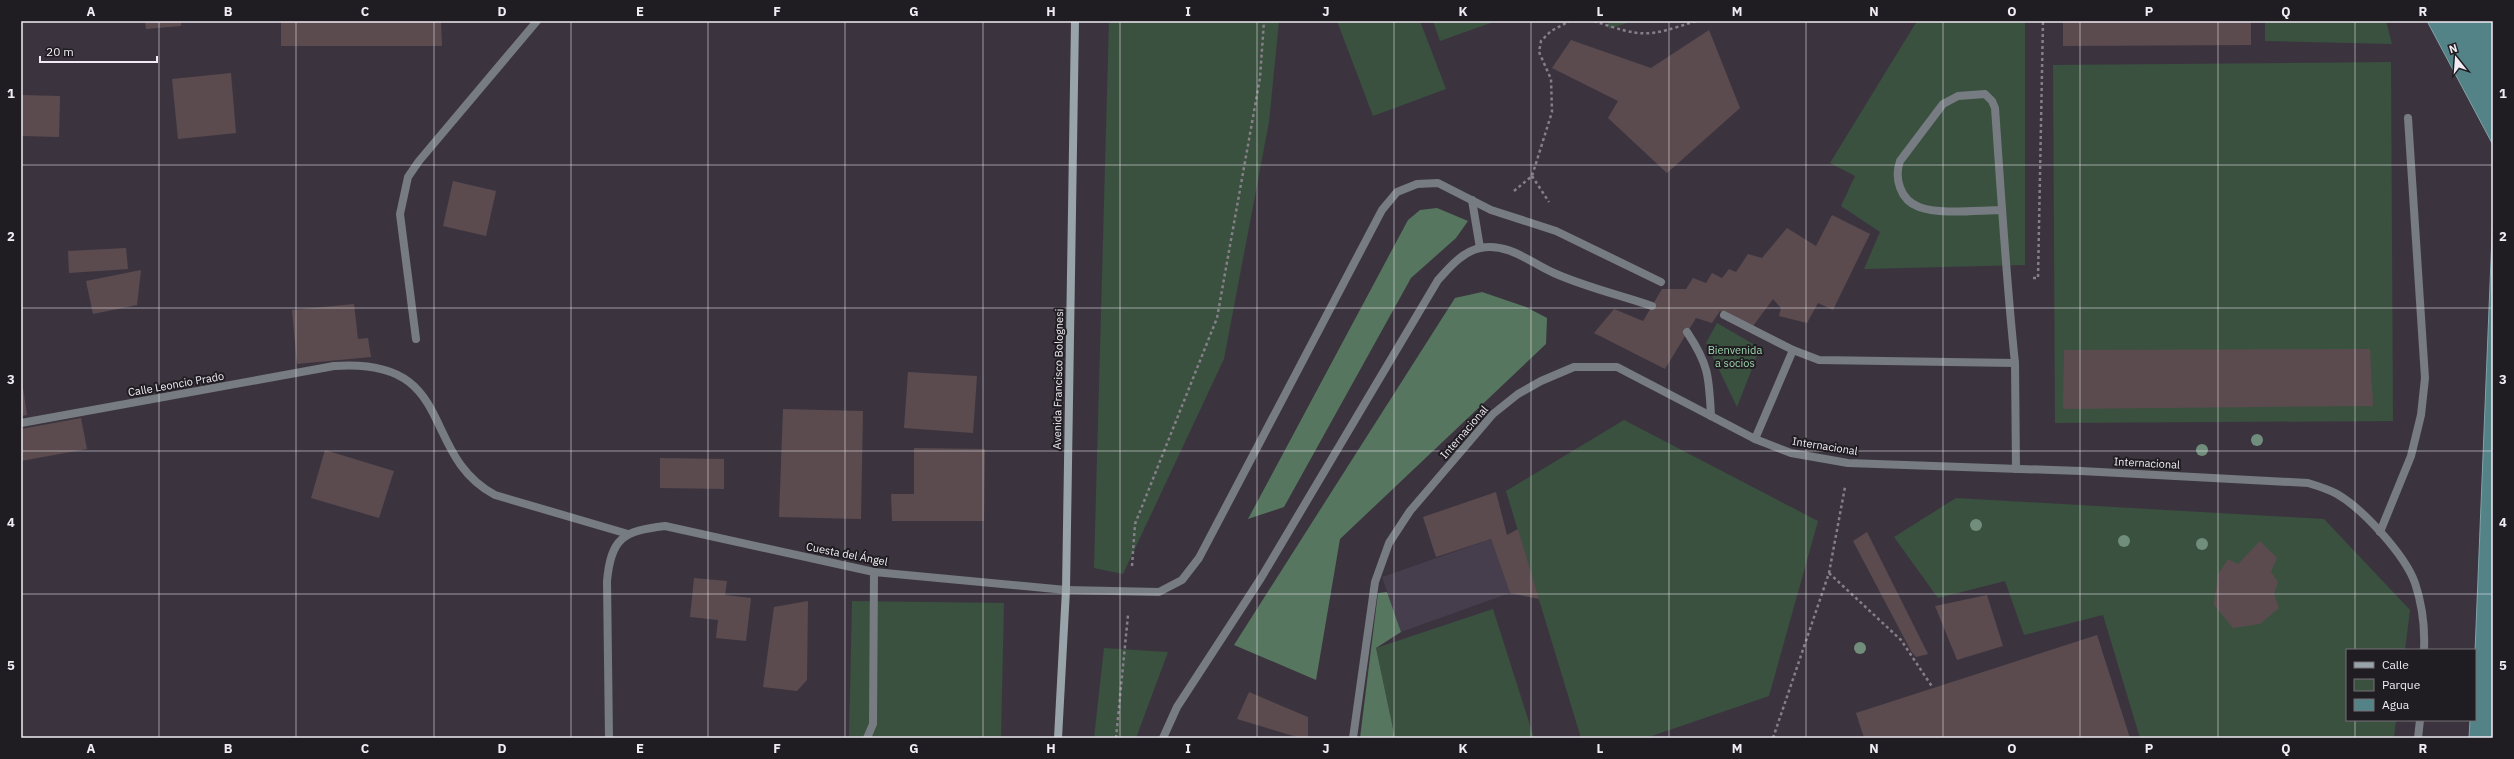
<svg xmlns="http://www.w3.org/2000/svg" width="2514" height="759" viewBox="0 0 2514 759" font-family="'IBM Plex Sans',sans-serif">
<rect width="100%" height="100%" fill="#3b343f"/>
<!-- built -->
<polygon fill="#463d4d" points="1491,539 1510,593 1401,632 1382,577"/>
<!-- green -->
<g fill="#3a513f">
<polygon points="1109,21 1279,21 1269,122 1224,359 1123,574 1094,568"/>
<polygon points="1337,21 1420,21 1446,89 1373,116"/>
<polygon points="1433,21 1496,21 1440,41"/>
<polygon points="1607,21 1633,21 1609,29"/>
<polygon points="1917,21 2025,21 2025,265 1864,269 1880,232 1841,206 1855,176 1830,163"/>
<polygon points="2265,21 2386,21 2392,44 2265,41"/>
<polygon points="2391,62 2393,421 2055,423 2053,65"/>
<polygon points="1717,323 1760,348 1737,407 1706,343"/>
<polygon points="1624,420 1818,521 1769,696 1646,738 1581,738 1506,491"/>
<polygon points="1956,498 2324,519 2410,610 2405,650 2347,650 2347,720 2396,720 2394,738 2140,738 2103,615 2024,635 2005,581 1938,598 1894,537"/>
<polygon points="852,601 1004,603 1001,738 849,738"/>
<polygon points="1493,609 1534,738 1395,738 1376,648"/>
<polygon points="1104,648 1168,652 1136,738 1094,738"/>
</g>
<!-- forest -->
<g fill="#57765f">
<polygon points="1437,208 1468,221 1456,238 1411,278 1284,507 1248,519 1408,220 1420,210"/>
<polygon points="1482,292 1526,307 1547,318 1546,344 1340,539 1316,680 1234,645 1455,298"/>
<polygon points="1387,592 1401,632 1376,648 1395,738 1360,738 1378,593"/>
</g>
<!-- water -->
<g fill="#538287" stroke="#82a2a8">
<polygon points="2427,21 2493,21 2493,145"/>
<polygon points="2493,211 2493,738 2469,738 2470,720 2475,720 2475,652"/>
</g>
<!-- building -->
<g fill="#5b4b4f">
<polygon points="145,21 181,21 181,26 146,29"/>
<polygon points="281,21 441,21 442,46 281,46"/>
<polygon points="2063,21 2251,21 2251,45 2063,46"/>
<polygon points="1709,30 1740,108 1667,173 1608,118 1618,101 1552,68 1571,40 1651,68"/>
<polygon points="231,73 236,133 178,139 172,79"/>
<polygon points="21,95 60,96 59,137 21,136"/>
<polygon points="453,181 496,191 486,236 443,226"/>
<polygon points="1832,215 1870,234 1833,310 1818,303 1807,323 1779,316 1781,308 1773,299 1753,326 1720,311 1712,323 1696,318 1665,369 1594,333 1614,309 1643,321 1662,289 1686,289 1693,278 1706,283 1712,273 1722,278 1729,269 1736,272 1748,254 1762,258 1787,228 1816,246"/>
<polygon points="126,248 128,269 69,273 68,251"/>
<polygon points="141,270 137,305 93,314 86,281"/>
<polygon points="354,304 358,339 368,338 371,357 297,364 292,310"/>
<polygon points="2370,349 2373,406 2063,409 2064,350"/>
<polygon points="908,372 977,376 973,433 904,428"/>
<polygon points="21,388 23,388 27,415 21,416"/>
<polygon points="783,409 863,411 861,519 779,517"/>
<polygon points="81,418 87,449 21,461 21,429"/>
<polygon points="914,448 985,449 984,521 892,521 891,494 914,494"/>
<polygon points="325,450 394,471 379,518 311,498"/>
<polygon points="660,458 724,459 724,489 660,488"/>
<polygon points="1496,492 1507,535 1518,529 1539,599 1510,593 1491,539 1436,557 1423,517"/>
<polygon points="1867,532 1928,654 1916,657 1911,651 1853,541"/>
<polygon points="2260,541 2277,558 2271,572 2278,582 2274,594 2279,608 2260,624 2233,628 2214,605 2218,574 2228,559 2238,564"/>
<polygon points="694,578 727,581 725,595 751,598 746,641 716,638 718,620 690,617"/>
<polygon points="1987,595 2003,646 1957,660 1935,606"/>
<polygon points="808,601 807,680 797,691 763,687 774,607"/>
<polygon points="2097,635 2130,738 1864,738 1856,713"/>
<polygon points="1249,692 1308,717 1308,738 1300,738 1237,719"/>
</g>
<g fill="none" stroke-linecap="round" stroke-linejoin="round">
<!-- path -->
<g stroke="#867f89" stroke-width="2.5" stroke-dasharray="3 3" stroke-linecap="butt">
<path d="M1594,21C1644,38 1647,37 1696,21"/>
<polyline points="1532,176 1549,202"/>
<polyline points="1514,191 1532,176 1552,112 1551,79 1539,52 1541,41 1551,31 1570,21"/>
<polyline points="2033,278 2038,278 2043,21"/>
<polyline points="1132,566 1135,524 1217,318 1260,78 1264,21"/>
<polyline points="1829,573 1901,640 1933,688"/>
<polyline points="1116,738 1128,615"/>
<polyline points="1773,738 1829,573 1845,487"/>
</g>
<!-- lane -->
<g stroke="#767c81" stroke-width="8">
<polyline points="1472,200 1480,248"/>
<path d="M2002,210C1979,210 1940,215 1919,207C1900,200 1894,178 1900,161L1943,104L1958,96L1985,94L1992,101L1995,108C2001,193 2006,278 2015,363"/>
<polyline points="1724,315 1793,350 1755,439"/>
<path d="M1687,332C1709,365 1709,377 1711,416"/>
<polyline points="416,339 400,214 408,177 419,161 537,21"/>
<polyline points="1793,350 1819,360 2015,363 2016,469"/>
<polyline points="21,423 334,366"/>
<polyline points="2380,532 2411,456 2421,415 2425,378 2408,118"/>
<polyline points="1066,590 1159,592 1182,580 1199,558 1382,210 1397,192 1417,184 1438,183 1491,210 1556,231 1661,282"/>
<path d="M1163,738L1177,707L1261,578L1438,280C1450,267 1462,252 1480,248C1508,242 1531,263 1554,273C1585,287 1620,295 1652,306"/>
<path d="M1353,738L1375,582L1389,543L1410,511L1493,414L1518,394L1541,381L1574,367H1617L1755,439L1791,453L1848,463L2081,471L2308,483C2318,486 2328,489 2337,494C2363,509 2405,555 2415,583C2422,604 2425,628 2424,650"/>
<polyline points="2418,738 2420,720"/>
</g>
<!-- street -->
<g stroke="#767c81" stroke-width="8">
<path d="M334,366C459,357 418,454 495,495L628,534"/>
<path d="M609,738L607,581C611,538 623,531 665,526L874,572L1066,590"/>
<polyline points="867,738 873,724 874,572"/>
</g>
<!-- secondary -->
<polyline stroke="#99a3aa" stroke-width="8" points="1058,738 1066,590 1075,21"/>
</g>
<!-- trees -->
<g fill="#718d7b">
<circle cx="2257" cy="440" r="6"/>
<circle cx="2202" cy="450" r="6"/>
<circle cx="1976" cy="525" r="6"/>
<circle cx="2124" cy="541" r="6"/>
<circle cx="2202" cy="544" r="6"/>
<circle cx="1860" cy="648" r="6"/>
</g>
<!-- grid -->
<path fill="none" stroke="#f1ecf4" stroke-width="1" stroke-opacity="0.55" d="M159,21V738M296,21V738M434,21V738M571,21V738M708,21V738M845,21V738M983,21V738M1120,21V738M1257,21V738M1394,21V738M1531,21V738M1669,21V738M1806,21V738M1943,21V738M2080,21V738M2218,21V738M2355,21V650M21,165H2493M21,308H2493M21,451H2493M21,594H2493M2355,720V738"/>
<g text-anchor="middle" stroke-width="4" stroke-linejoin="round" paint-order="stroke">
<!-- park labels -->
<g font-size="11" fill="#9ed5ac" stroke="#201d22">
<text x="1735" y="354">Bienvenida<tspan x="1735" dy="13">a socios</tspan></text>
</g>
<!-- street labels -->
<g font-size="11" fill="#f1ecf4" stroke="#201d22">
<text transform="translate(1058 379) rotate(-89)" y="4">Avenida Francisco Bolognesi</text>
<text transform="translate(176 384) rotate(-10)" y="4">Calle Leoncio Prado</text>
<text transform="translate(1464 432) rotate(-49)" y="4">Internacional</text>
<text transform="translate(1825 446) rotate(9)" y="4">Internacional</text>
<text transform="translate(2147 463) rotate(3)" y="4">Internacional</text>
<text transform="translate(847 554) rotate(11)" y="4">Cuesta del Ángel</text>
</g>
</g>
<!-- border -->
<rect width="2514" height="759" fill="none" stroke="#201d22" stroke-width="44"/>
<!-- legend -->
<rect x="2346" y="649" width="130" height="72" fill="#201d22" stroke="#747076"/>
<rect x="2354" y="662" width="20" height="6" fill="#99a3aa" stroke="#747076"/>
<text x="2382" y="669" font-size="12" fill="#f1ecf4">Calle</text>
<rect x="2354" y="679" width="20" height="12" fill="#3a513f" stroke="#747076"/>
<text x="2382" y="689" font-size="12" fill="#f1ecf4">Parque</text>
<rect x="2354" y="699" width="20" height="12" fill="#538287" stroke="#747076"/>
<text x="2382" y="709" font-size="12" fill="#f1ecf4">Agua</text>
<!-- north arrow -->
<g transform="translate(2456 58) rotate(343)" stroke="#201d22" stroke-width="3" paint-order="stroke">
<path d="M0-3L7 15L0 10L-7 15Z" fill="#f1ecf4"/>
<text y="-6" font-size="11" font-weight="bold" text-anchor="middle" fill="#f1ecf4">N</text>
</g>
<!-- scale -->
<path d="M40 56v6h117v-6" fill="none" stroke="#f1ecf4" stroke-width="2"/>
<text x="46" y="56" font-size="12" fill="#f1ecf4" stroke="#201d22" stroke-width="3" paint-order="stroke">20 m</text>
<rect x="22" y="22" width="2470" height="715" fill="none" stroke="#f1ecf4" stroke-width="1.5"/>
<g font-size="13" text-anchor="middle" font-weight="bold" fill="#f1ecf4">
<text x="91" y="16">A</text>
<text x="228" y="16">B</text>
<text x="365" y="16">C</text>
<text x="502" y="16">D</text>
<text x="640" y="16">E</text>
<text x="777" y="16">F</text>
<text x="914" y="16">G</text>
<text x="1051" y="16">H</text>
<text x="1188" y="16">I</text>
<text x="1326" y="16">J</text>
<text x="1463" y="16">K</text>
<text x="1600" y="16">L</text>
<text x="1737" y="16">M</text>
<text x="1874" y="16">N</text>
<text x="2012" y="16">O</text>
<text x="2149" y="16">P</text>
<text x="2286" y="16">Q</text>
<text x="2423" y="16">R</text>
<text x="11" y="98">1</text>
<text x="2503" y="98">1</text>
<text x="11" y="241">2</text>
<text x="2503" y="241">2</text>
<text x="11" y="384">3</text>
<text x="2503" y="384">3</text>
<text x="11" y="527">4</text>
<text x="2503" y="527">4</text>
<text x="11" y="670">5</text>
<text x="2503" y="670">5</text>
<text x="91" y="753">A</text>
<text x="228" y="753">B</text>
<text x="365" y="753">C</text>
<text x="502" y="753">D</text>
<text x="640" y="753">E</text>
<text x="777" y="753">F</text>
<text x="914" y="753">G</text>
<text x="1051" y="753">H</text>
<text x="1188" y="753">I</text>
<text x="1326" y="753">J</text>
<text x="1463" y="753">K</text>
<text x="1600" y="753">L</text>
<text x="1737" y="753">M</text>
<text x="1874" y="753">N</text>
<text x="2012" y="753">O</text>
<text x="2149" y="753">P</text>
<text x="2286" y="753">Q</text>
<text x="2423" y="753">R</text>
</g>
</svg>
